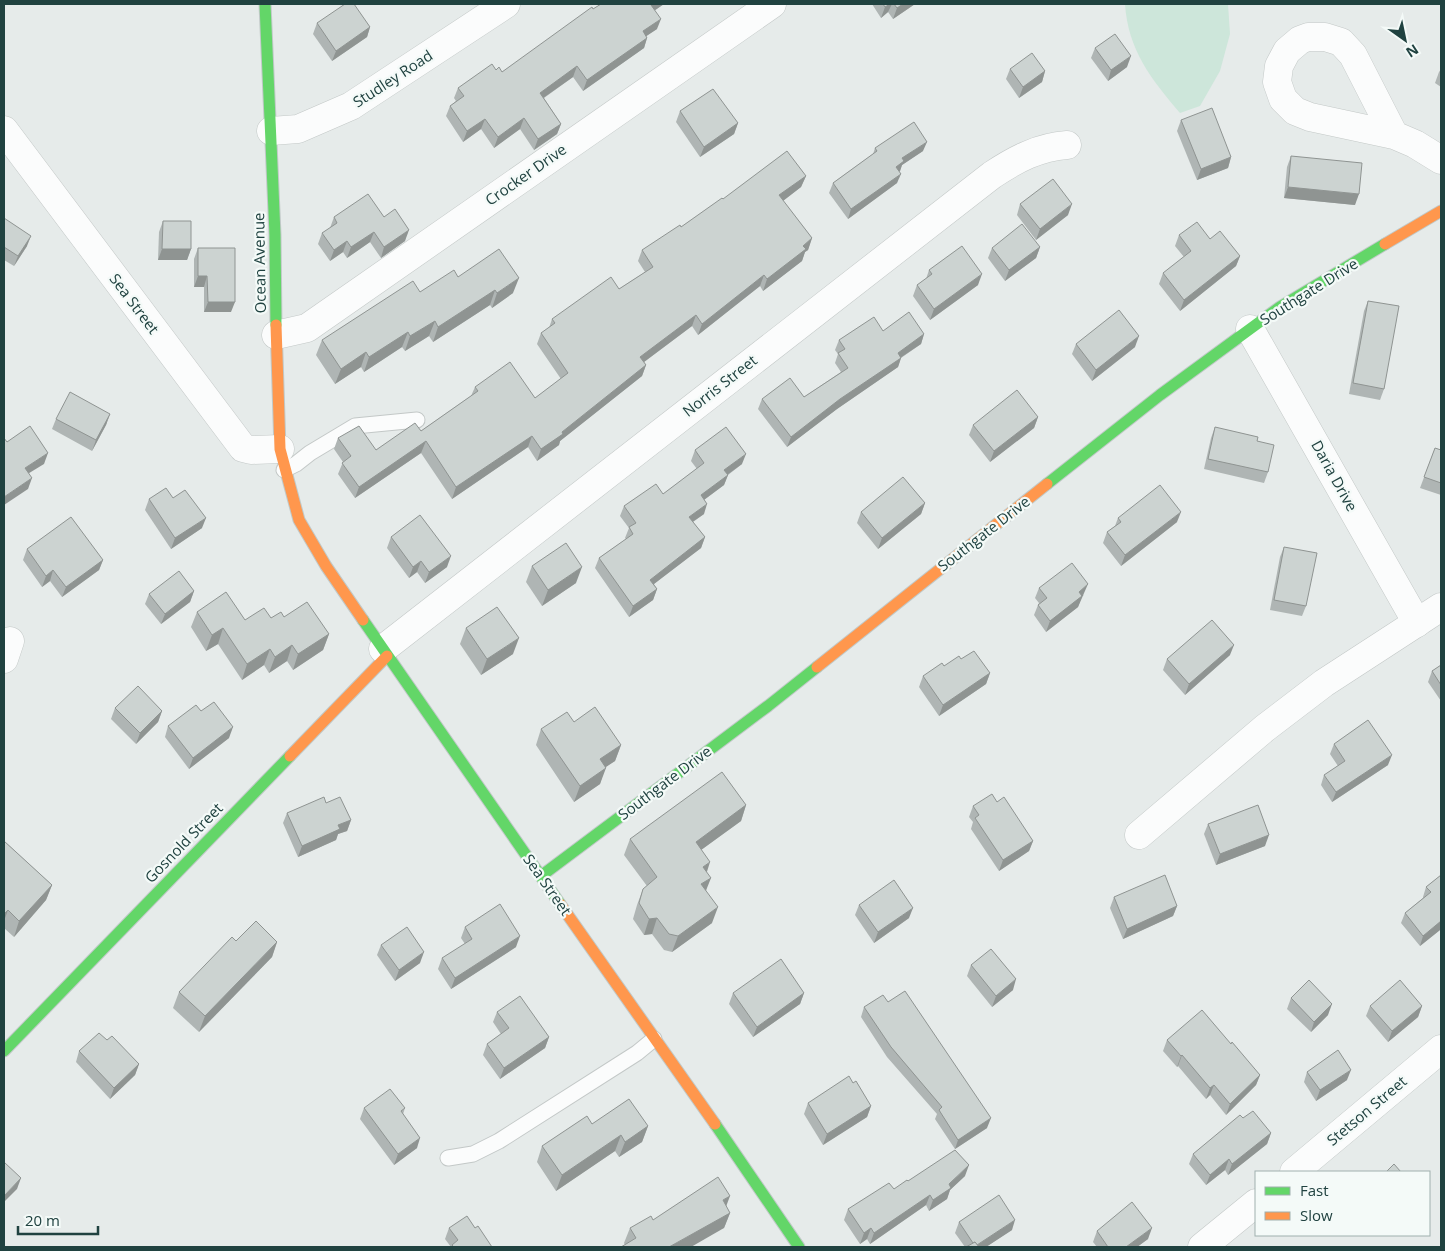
<svg xmlns="http://www.w3.org/2000/svg" width="1445" height="1251" viewBox="0 0 1445 1251" font-family="'Open Sans',sans-serif">
<rect width="100%" height="100%" fill="#e6ebea"/>
<!-- green -->
<path fill="#cde6da" d="M1125,4H1228L1230,34L1220,71L1200,106L1180,113C1151,79 1128,50 1125,4Z"/>
<g fill="none" stroke-linecap="round" stroke-linejoin="round">
<defs>
<g id="lane">
<polyline points="284,470 296,464 310,453 355,426 417,420"/>
<polyline points="448,1158 473,1154 499,1141 637,1053 654,1039"/>
</g>
<g id="street">
<polyline points="4,130 243,448 251,450 280,449"/>
<polyline points="271,131 298,129 351,106 506,4"/>
<polyline points="1394,135 1353,55 1341,42 1325,37 1308,37 1300,40 1287,51 1279,66 1277,82 1283,99 1295,111 1310,117 1394,135 1415,144 1441,160"/>
<polyline points="1250,329 1417,623"/>
<polyline points="276,335 307,328 772,4"/>
<path d="M383,649L992,175C1016,159 1039,147 1067,145"/>
<polyline points="4,659 10,641"/>
<polyline points="1139,835 1265,728 1324,683 1441,607"/>
<polyline points="1294,1172 1441,1049"/>
<polyline points="1202,1247 1256,1203"/>
</g>
<g id="fast">
<polyline points="265,4 275,235 276,325"/>
<polyline points="1047,484 1160,395 1280,307 1385,244"/>
<polyline points="363,620 560,904"/>
<polyline points="541,876 768,706 817,667"/>
<polyline points="4,1051 290,756"/>
<polyline points="715,1124 799,1247"/>
</g>
<g id="slow">
<polyline points="1385,244 1441,211"/>
<polyline points="276,325 280,449 299,520 326,566 363,620"/>
<polyline points="817,667 1047,484"/>
<polyline points="290,756 387,656"/>
<polyline points="560,904 715,1124"/>
</g>
</defs>
<!-- lane casing -->
<use href="#lane" stroke="#c3c8c7" stroke-width="17"/>
<!-- street casing -->
<use href="#street" stroke="#c3c8c7" stroke-width="29"/>
<!-- fast casing -->
<use href="#fast" stroke="#c1c9c8" stroke-width="13"/>
<!-- slow casing -->
<use href="#slow" stroke="#c1c9c8" stroke-width="13"/>
<!-- lane -->
<use href="#lane" stroke="#fbfcfc" stroke-width="15"/>
<!-- street -->
<use href="#street" stroke="#fbfcfc" stroke-width="28"/>
<!-- fast -->
<use href="#fast" stroke="#63d668" stroke-width="11"/>
<!-- slow -->
<use href="#slow" stroke="#ff974d" stroke-width="11"/>
</g>
<!-- wall -->
<g fill="#afb5b4">
<polygon points="601,4 664,4 655,10 657,29 646,36 647,38 644,48 583,91 573,77 544,98 561,124 557,134 534,150 520,129 494,148 481,129 463,142 446,116 450,106 456,101 454,98 458,88 496,70 502,72"/>
<polygon points="872,4 915,4 893,19 888,12 881,18"/>
<polygon points="317,23 370,27 367,37 332,61 313,34"/>
<polygon points="1095,48 1127,67 1108,81 1091,58"/>
<polygon points="1010,69 1045,71 1042,82 1019,98 1006,79"/>
<polygon points="1441,69 1441,87 1435,83 1439,72"/>
<polygon points="680,111 738,123 734,134 700,157 676,122"/>
<polygon points="1181,120 1231,157 1228,168 1197,180 1177,131"/>
<polygon points="875,148 923,151 902,165 900,171 899,172 897,183 848,219 829,193 833,183 873,154"/>
<polygon points="1291,156 1355,205 1284,198 1287,167"/>
<polygon points="806,176 801,187 783,201 812,238 808,250 805,252 802,261 763,291 760,286 698,335 692,326 644,362 646,365 642,376 560,441 559,445 537,461 528,447 452,499 421,453 355,498 338,474 343,462 334,449 338,438 376,450 421,431 471,396 475,387 535,398 561,379 537,344 541,333 549,328 552,319 619,289 645,272 638,261 642,250 681,227 723,199"/>
<polygon points="1020,204 1068,215 1036,240 1017,215"/>
<polygon points="334,217 384,217 405,241 381,258 370,242 347,258 343,252 330,261 318,244 322,233 330,228"/>
<polygon points="4,218 27,246 14,266 4,260"/>
<polygon points="163,221 191,249 187,260 158,260 159,232"/>
<polygon points="1179,235 1210,239 1240,256 1236,266 1180,311 1159,284 1163,273 1184,257 1175,246"/>
<polygon points="1040,247 1036,258 1005,281 988,258 992,248"/>
<polygon points="198,248 231,312 204,312 204,287 194,287 194,259"/>
<polygon points="929,270 978,285 930,320 913,296 917,285 926,279"/>
<polygon points="458,277 513,293 492,308 490,305 433,342 429,336 405,351 402,347 364,372 361,367 335,384 316,355 322,340 420,292"/>
<polygon points="1368,301 1384,389 1380,400 1349,394 1364,311"/>
<polygon points="924,334 921,344 901,358 898,367 837,409 787,447 758,409 762,399 804,397 841,372 835,363 838,354 835,350 839,340"/>
<polygon points="1076,344 1135,347 1092,381 1072,354"/>
<polygon points="110,414 106,425 92,451 52,429 56,419"/>
<polygon points="1038,417 1034,428 990,462 969,435 973,425"/>
<polygon points="1215,427 1257,441 1268,472 1264,483 1204,469 1211,438"/>
<polygon points="1435,448 1441,450 1441,495 1420,488"/>
<polygon points="695,450 742,464 728,475 724,485 704,500 704,514 693,522 705,537 701,548 654,584 657,589 653,600 629,617 595,568 599,558 626,539 625,538 629,528 620,516 624,506 663,494 697,469 691,461"/>
<polygon points="149,499 202,528 171,549 145,510"/>
<polygon points="925,503 921,514 878,549 857,523 861,512"/>
<polygon points="1118,518 1177,522 1121,566 1103,543 1107,532 1115,526"/>
<polygon points="391,537 447,567 425,583 417,572 409,578 387,548"/>
<polygon points="1284,547 1306,606 1302,616 1270,610 1280,557"/>
<polygon points="27,549 103,560 99,570 62,597 50,581 42,587 23,560"/>
<polygon points="532,566 576,583 542,606 526,582"/>
<polygon points="1039,588 1084,595 1082,596 1078,607 1046,632 1034,615 1038,605 1039,603 1035,598"/>
<polygon points="194,591 190,602 161,624 145,604 149,594"/>
<polygon points="197,612 245,620 284,617 329,634 323,650 293,670 287,661 269,673 264,665 242,680 218,644 206,651 191,627"/>
<polygon points="466,628 513,654 481,675 460,644"/>
<polygon points="1230,655 1185,695 1163,670 1167,659"/>
<polygon points="961,659 990,673 986,684 939,716 919,687 923,676"/>
<polygon points="1441,665 1441,701 1428,682 1432,671"/>
<polygon points="115,708 162,711 158,722 136,744 111,719"/>
<polygon points="201,711 229,738 189,769 165,737 168,726"/>
<polygon points="574,722 621,745 615,761 605,767 600,784 574,802 536,745 541,729"/>
<polygon points="1334,744 1388,765 1332,802 1321,785 1324,775 1338,766 1330,754"/>
<polygon points="997,802 1033,841 1029,851 999,871 971,829 973,822 969,817 973,806"/>
<polygon points="746,805 741,821 701,850 707,872 706,891 712,923 672,952 664,950 652,934 644,935 633,919 637,905 643,889 647,886 624,855 630,839"/>
<polygon points="287,813 351,820 347,831 338,834 336,840 298,857 283,823"/>
<polygon points="1208,824 1265,846 1216,865 1204,834"/>
<polygon points="4,841 52,885 46,900 14,937 4,928"/>
<polygon points="1441,875 1441,932 1440,930 1420,946 1401,923 1405,913 1423,898 1423,897 1426,887"/>
<polygon points="1114,897 1177,906 1173,916 1123,939 1110,908"/>
<polygon points="859,905 909,918 874,943 855,915"/>
<polygon points="465,927 516,947 451,989 438,969 442,958 465,944 461,938"/>
<polygon points="236,941 277,942 272,957 199,1032 173,1008 179,992"/>
<polygon points="381,945 420,963 395,981 377,955"/>
<polygon points="971,965 1013,990 992,1007 967,976"/>
<polygon points="733,993 804,993 800,1004 753,1037 729,1004"/>
<polygon points="1291,998 1328,1015 1311,1032 1287,1009"/>
<polygon points="888,1002 987,1128 955,1149 935,1119 937,1114 887,1057 861,1017 864,1007"/>
<polygon points="1370,1006 1422,1006 1418,1017 1388,1042 1366,1016"/>
<polygon points="497,1012 549,1037 545,1048 500,1079 483,1055 487,1044 501,1034 493,1022"/>
<polygon points="107,1040 139,1064 135,1075 110,1099 76,1062 79,1051"/>
<polygon points="1167,1040 1231,1044 1260,1075 1256,1085 1226,1115 1210,1095 1206,1099 1178,1066 1177,1067 1163,1051"/>
<polygon points="1307,1072 1347,1080 1316,1101 1304,1082"/>
<polygon points="853,1083 871,1106 867,1117 823,1145 804,1114 808,1103"/>
<polygon points="364,1108 405,1108 403,1114 417,1148 394,1165 360,1119"/>
<polygon points="1243,1118 1271,1133 1267,1144 1228,1175 1225,1170 1206,1185 1189,1164 1193,1154"/>
<polygon points="592,1124 648,1126 642,1142 619,1157 615,1151 556,1191 537,1162 542,1146"/>
<polygon points="965,1176 950,1190 947,1199 929,1211 926,1205 870,1244 867,1239 860,1244 844,1220 848,1209 894,1189 908,1181"/>
<polygon points="726,1207 730,1213 724,1228 625,1245 624,1243 630,1228 653,1220"/>
<polygon points="959,1222 1012,1230 986,1247 965,1247 955,1233"/>
<polygon points="449,1228 475,1228 492,1247 451,1247 445,1239"/>
<polygon points="1097,1231 1148,1239 1137,1247 1097,1247 1093,1242"/>
</g>
<!-- shaded-wall -->
<g fill="#8f9492">
<polygon points="653,4 664,4 648,15 651,5"/>
<polygon points="890,4 892,4 888,12 881,18 885,7"/>
<polygon points="903,4 915,4 893,19 897,8"/>
<polygon points="661,19 657,29 639,41 643,31"/>
<polygon points="370,27 367,37 332,61 336,51"/>
<polygon points="647,38 644,48 583,91 587,80"/>
<polygon points="1131,56 1127,67 1108,81 1111,70"/>
<polygon points="577,66 573,77 536,103 540,93"/>
<polygon points="1045,71 1042,82 1019,98 1023,87"/>
<polygon points="524,118 520,129 494,148 498,137"/>
<polygon points="485,119 481,129 463,142 467,131"/>
<polygon points="738,123 734,134 700,157 704,147"/>
<polygon points="561,124 557,134 534,150 538,139"/>
<polygon points="927,142 923,151 902,165 900,171 892,177 896,167 902,158"/>
<polygon points="1231,157 1228,168 1197,180 1201,169"/>
<polygon points="901,174 897,183 848,219 851,209"/>
<polygon points="806,176 801,187 775,207 779,195"/>
<polygon points="1288,187 1359,194 1355,205 1284,198"/>
<polygon points="1072,204 1068,215 1036,240 1040,229"/>
<polygon points="409,230 405,241 381,258 384,247"/>
<polygon points="374,232 370,242 347,258 351,247"/>
<polygon points="31,236 27,246 14,266 18,256"/>
<polygon points="812,238 808,250 805,252 802,261 763,291 767,279"/>
<polygon points="347,241 343,252 330,261 334,250"/>
<polygon points="1040,247 1036,258 1005,281 1009,270"/>
<polygon points="162,249 191,249 187,260 158,260"/>
<polygon points="1240,256 1236,266 1180,311 1184,300"/>
<polygon points="982,274 978,285 930,320 934,309"/>
<polygon points="764,275 760,286 698,335 702,324"/>
<polygon points="198,276 207,276 204,287 194,287"/>
<polygon points="519,278 513,293 492,308 497,293"/>
<polygon points="495,290 490,305 433,342 438,327"/>
<polygon points="208,302 235,302 231,312 204,312"/>
<polygon points="696,315 692,326 636,368 640,357"/>
<polygon points="435,321 429,336 405,351 410,336"/>
<polygon points="408,332 402,347 364,372 369,357"/>
<polygon points="924,334 921,344 894,362 898,353"/>
<polygon points="1139,336 1135,347 1092,381 1096,370"/>
<polygon points="366,352 361,367 335,384 341,369"/>
<polygon points="901,358 898,367 837,409 787,447 791,437 840,399"/>
<polygon points="646,365 642,376 560,441 559,445 537,461 541,449"/>
<polygon points="110,414 106,425 92,451 96,440"/>
<polygon points="1038,417 1034,428 990,462 994,451"/>
<polygon points="532,436 528,447 452,499 456,487"/>
<polygon points="426,441 421,453 355,498 359,487"/>
<polygon points="48,453 44,464 21,478 25,468"/>
<polygon points="746,454 742,464 720,480 724,470"/>
<polygon points="728,475 724,485 697,505 701,495"/>
<polygon points="32,478 28,489 4,505 4,497"/>
<polygon points="925,503 921,514 878,549 882,538"/>
<polygon points="707,504 704,514 685,527 689,517"/>
<polygon points="1181,512 1177,522 1121,566 1125,555"/>
<polygon points="206,518 202,528 171,549 175,538"/>
<polygon points="705,537 701,548 646,590 650,580"/>
<polygon points="451,556 447,567 425,583 429,572"/>
<polygon points="103,560 99,570 62,597 66,587"/>
<polygon points="421,561 417,572 409,578 413,567"/>
<polygon points="582,567 576,583 542,606 548,590"/>
<polygon points="53,570 50,581 42,587 46,576"/>
<polygon points="1088,584 1078,607 1046,632 1050,621 1079,592"/>
<polygon points="657,589 653,600 629,617 633,606"/>
<polygon points="194,591 190,602 161,624 165,614"/>
<polygon points="223,628 218,644 206,651 212,635"/>
<polygon points="329,634 323,650 293,670 298,654"/>
<polygon points="519,638 513,654 481,675 487,659"/>
<polygon points="292,645 287,661 269,673 275,657"/>
<polygon points="1234,645 1230,655 1185,695 1189,684"/>
<polygon points="270,649 264,665 242,680 247,664"/>
<polygon points="990,673 986,684 939,716 943,705"/>
<polygon points="162,711 158,722 136,744 140,733"/>
<polygon points="233,727 229,738 189,769 193,758"/>
<polygon points="621,745 615,761 594,775 600,759"/>
<polygon points="1392,755 1388,765 1332,802 1336,792"/>
<polygon points="606,768 600,784 574,802 580,786"/>
<polygon points="746,805 741,821 690,858 696,842"/>
<polygon points="351,820 347,831 338,834 336,840 298,857 302,846 338,825"/>
<polygon points="1269,835 1265,846 1216,865 1220,854"/>
<polygon points="1033,841 1029,851 999,871 1003,860"/>
<polygon points="710,862 705,878 703,867"/>
<polygon points="711,878 705,893 701,884"/>
<polygon points="52,885 46,900 14,937 19,921"/>
<polygon points="1177,906 1173,916 1123,939 1127,929"/>
<polygon points="718,907 712,923 672,952 678,936"/>
<polygon points="913,908 909,918 874,943 878,932"/>
<polygon points="8,910 4,921 4,914"/>
<polygon points="657,918 652,934 644,935 649,919"/>
<polygon points="1441,921 1441,926 1440,930 1420,946 1423,936"/>
<polygon points="520,936 516,947 451,989 455,978"/>
<polygon points="277,942 272,957 199,1032 205,1016"/>
<polygon points="424,952 420,963 395,981 399,970"/>
<polygon points="1016,979 1013,990 992,1007 996,996"/>
<polygon points="804,993 800,1004 753,1037 757,1027"/>
<polygon points="1332,1004 1328,1015 1311,1032 1314,1022"/>
<polygon points="1422,1006 1418,1017 1388,1042 1392,1031"/>
<polygon points="549,1037 545,1048 500,1079 504,1068"/>
<polygon points="1182,1055 1178,1066 1177,1067 1181,1056"/>
<polygon points="139,1064 135,1075 110,1099 114,1088"/>
<polygon points="1351,1070 1347,1080 1316,1101 1320,1090"/>
<polygon points="1260,1075 1256,1085 1226,1115 1230,1104"/>
<polygon points="1214,1085 1210,1095 1206,1099 1210,1088"/>
<polygon points="871,1106 867,1117 823,1145 827,1134"/>
<polygon points="991,1118 987,1128 955,1149 958,1140"/>
<polygon points="648,1126 642,1142 619,1157 625,1142"/>
<polygon points="1271,1133 1267,1144 1228,1175 1232,1164"/>
<polygon points="621,1135 615,1151 556,1191 562,1175"/>
<polygon points="420,1138 417,1148 394,1165 398,1154"/>
<polygon points="1229,1159 1225,1170 1206,1185 1210,1175"/>
<polygon points="969,1165 965,1176 950,1190 947,1199 929,1211 933,1200"/>
<polygon points="21,1178 17,1189 4,1202 4,1196"/>
<polygon points="930,1195 926,1205 870,1244 874,1233"/>
<polygon points="730,1196 724,1212 723,1200"/>
<polygon points="730,1213 724,1228 691,1247 669,1247"/>
<polygon points="1015,1220 1012,1230 986,1247 975,1247 976,1246"/>
<polygon points="871,1228 867,1239 860,1244 864,1233"/>
<polygon points="1152,1228 1148,1239 1137,1247 1126,1247"/>
</g>
<!-- building -->
<g fill="#ccd3d1" stroke="#8f9492">
<polygon points="345,4 354,4 370,27 336,51 317,23"/>
<polygon points="601,4 653,4 651,5 661,19 643,31 647,38 587,80 577,66 540,93 561,124 538,139 524,118 498,137 485,119 467,131 450,106 464,96 458,88 492,64 496,70 499,67 502,72 592,7 593,9"/>
<polygon points="883,4 890,4 885,7"/>
<polygon points="894,4 903,4 897,8"/>
<polygon points="1115,34 1131,56 1111,70 1095,48"/>
<polygon points="1032,53 1045,71 1023,87 1010,69"/>
<polygon points="713,89 738,123 704,147 680,111"/>
<polygon points="1212,108 1231,157 1201,169 1181,120"/>
<polygon points="914,122 927,142 902,158 904,161 896,167 901,174 851,209 833,183 877,151 875,148"/>
<polygon points="787,151 806,176 779,195 812,238 803,246 806,249 767,279 764,275 702,324 696,315 640,357 646,365 562,432 563,434 541,449 532,436 456,487 426,441 359,487 342,463 351,456 338,438 359,426 376,450 415,423 421,431 478,391 475,387 510,362 535,398 568,373 541,333 555,323 552,319 611,277 619,289 653,267 642,250 680,225 681,227 722,198 723,199"/>
<polygon points="1291,156 1362,163 1359,194 1288,187"/>
<polygon points="1053,179 1072,204 1040,229 1020,204"/>
<polygon points="368,194 384,217 395,209 409,230 384,247 374,232 351,247 347,241 334,250 322,233 337,223 334,217"/>
<polygon points="4,218 31,236 18,256 4,247"/>
<polygon points="163,221 191,221 191,249 162,249"/>
<polygon points="1197,222 1210,239 1220,231 1240,256 1184,300 1163,273 1191,251 1179,235"/>
<polygon points="1022,224 1040,247 1009,270 992,248"/>
<polygon points="962,246 982,274 934,309 917,285 932,274 929,270"/>
<polygon points="198,248 235,248 235,302 208,302 207,276 198,276"/>
<polygon points="499,249 519,278 497,293 495,290 438,327 435,321 410,336 408,332 369,357 366,352 341,369 322,340 413,281 420,292 454,270 458,277"/>
<polygon points="1368,301 1399,306 1384,389 1353,383"/>
<polygon points="1119,310 1139,336 1096,370 1076,344"/>
<polygon points="909,312 924,334 898,353 901,358 840,399 791,437 762,399 790,378 804,397 848,368 838,353 845,349 839,340 874,317 883,331"/>
<polygon points="1017,390 1038,417 994,451 973,425"/>
<polygon points="70,392 110,414 96,440 56,419"/>
<polygon points="30,426 48,453 25,468 32,478 4,497 4,438 7,442"/>
<polygon points="726,427 746,454 724,470 728,475 701,495 707,504 689,517 705,537 650,580 657,589 633,606 599,558 633,534 629,527 636,523 624,506 656,484 663,494 704,463 695,450"/>
<polygon points="1215,427 1258,437 1257,441 1274,445 1268,472 1208,459"/>
<polygon points="1435,448 1441,450 1441,483 1424,477"/>
<polygon points="903,477 925,503 882,538 861,512"/>
<polygon points="1160,485 1181,512 1125,555 1107,532 1121,522 1118,518"/>
<polygon points="166,488 173,498 185,490 206,518 175,538 149,499"/>
<polygon points="420,515 451,556 429,572 421,561 413,567 391,537"/>
<polygon points="71,517 103,560 66,587 53,570 46,576 27,549"/>
<polygon points="566,543 582,567 548,590 532,566"/>
<polygon points="1284,547 1317,553 1306,606 1274,600"/>
<polygon points="1072,563 1088,584 1079,592 1082,596 1050,621 1038,605 1047,598 1039,588"/>
<polygon points="179,571 194,591 165,614 149,594"/>
<polygon points="226,592 245,620 264,608 271,618 281,612 284,617 307,602 329,634 298,654 292,645 275,657 270,649 247,664 223,628 212,635 197,612"/>
<polygon points="497,607 519,638 487,659 466,628"/>
<polygon points="1212,620 1234,645 1189,684 1167,659"/>
<polygon points="974,651 990,673 943,705 923,676 942,663 944,666 959,656 961,659"/>
<polygon points="1441,665 1441,685 1432,671"/>
<polygon points="138,686 162,711 140,733 115,708"/>
<polygon points="214,702 233,727 193,758 168,726 196,705 201,711"/>
<polygon points="595,707 621,745 600,759 606,768 580,786 541,729 567,712 574,722"/>
<polygon points="1368,720 1392,755 1336,792 1324,775 1345,761 1334,744"/>
<polygon points="722,772 746,805 696,842 710,862 703,867 711,878 701,884 718,907 678,936 669,934 657,918 649,919 639,903 643,889 657,877 630,839"/>
<polygon points="992,794 997,802 1004,797 1033,841 1003,860 975,818 979,815 973,806"/>
<polygon points="324,797 326,803 340,797 351,820 338,825 340,829 302,846 287,813"/>
<polygon points="1258,805 1269,835 1220,854 1208,824"/>
<polygon points="4,841 52,885 19,921 8,910 4,914"/>
<polygon points="1165,875 1177,906 1127,929 1114,897"/>
<polygon points="1441,875 1441,921 1423,936 1405,913 1431,892 1426,887"/>
<polygon points="894,880 913,908 878,932 859,905"/>
<polygon points="500,904 520,936 455,978 442,958 472,939 465,927"/>
<polygon points="256,921 277,942 205,1016 179,992 232,937 236,941"/>
<polygon points="407,927 424,952 399,970 381,945"/>
<polygon points="991,949 1016,979 996,996 971,965"/>
<polygon points="781,959 804,993 757,1027 733,993"/>
<polygon points="1309,980 1332,1004 1314,1022 1291,998"/>
<polygon points="1400,980 1422,1006 1392,1031 1370,1006"/>
<polygon points="905,991 991,1118 958,1140 939,1110 942,1107 891,1047 864,1007 883,995 888,1002"/>
<polygon points="520,996 549,1037 504,1068 487,1044 509,1028 497,1012"/>
<polygon points="1202,1010 1231,1044 1232,1042 1260,1075 1230,1104 1214,1085 1210,1088 1182,1055 1181,1056 1167,1040"/>
<polygon points="99,1033 107,1040 112,1036 139,1064 114,1088 79,1051"/>
<polygon points="1338,1050 1351,1070 1320,1090 1307,1072"/>
<polygon points="849,1076 853,1083 856,1081 871,1106 827,1134 808,1103"/>
<polygon points="390,1089 405,1108 401,1111 420,1138 398,1154 364,1108"/>
<polygon points="629,1099 648,1126 625,1142 621,1135 562,1175 542,1146 587,1116 592,1124"/>
<polygon points="1253,1111 1271,1133 1232,1164 1229,1159 1210,1175 1193,1154 1240,1115 1243,1118"/>
<polygon points="955,1150 969,1165 949,1184 951,1188 933,1200 930,1195 874,1233 871,1228 864,1233 848,1209 889,1183 894,1189 907,1180 908,1181"/>
<polygon points="4,1162 21,1178 4,1196"/>
<polygon points="1394,1164 1401,1172 1386,1172"/>
<polygon points="718,1177 730,1196 723,1200 730,1213 669,1247 621,1247 636,1238 630,1228 651,1216 653,1220"/>
<polygon points="999,1195 1015,1220 977,1245 975,1242 973,1243 959,1222"/>
<polygon points="1132,1202 1152,1228 1126,1247 1108,1247 1097,1231"/>
<polygon points="467,1216 475,1228 478,1226 492,1247 454,1247 452,1245 458,1240 449,1228"/>
<polygon points="975,1242 979,1247 966,1247"/>
</g>
<g text-anchor="middle" stroke-width="4.5" stroke-linejoin="round" paint-order="stroke">
<!-- street labels -->
<g font-size="15" fill="#204240" stroke="#f4faf8">
<text transform="translate(393 79) rotate(-33)" y="5">Studley Road</text>
<text transform="translate(526 175) rotate(-35)" y="5">Crocker Drive</text>
<text transform="translate(260 263) rotate(-91)" y="5">Ocean Avenue</text>
<text transform="translate(1309 292) rotate(-32)" y="5">Southgate Drive</text>
<text transform="translate(134 304) rotate(53)" y="5">Sea Street</text>
<text transform="translate(720 386) rotate(-38)" y="5">Norris Street</text>
<text transform="translate(1334 476) rotate(61)" y="5">Daria Drive</text>
<text transform="translate(984 534) rotate(-38)" y="5">Southgate Drive</text>
<text transform="translate(665 783) rotate(-37)" y="5">Southgate Drive</text>
<text transform="translate(184 843) rotate(-46)" y="5">Gosnold Street</text>
<text transform="translate(547 885) rotate(55)" y="5">Sea Street</text>
<text transform="translate(1367 1111) rotate(-40)" y="5">Stetson Street</text>
</g>
</g>
<!-- border -->
<rect width="1445" height="1251" fill="none" stroke="#204240" stroke-width="10"/>
<!-- legend -->
<rect x="1255" y="1171" width="175" height="65" fill="#f4faf8" stroke="#9fb0ae"/>
<rect x="1265" y="1187" width="25" height="8" fill="#63d668" stroke="#9fb0ae"/>
<text x="1300" y="1196" font-size="15" fill="#204240">Fast</text>
<rect x="1265" y="1212" width="25" height="8" fill="#ff974d" stroke="#9fb0ae"/>
<text x="1300" y="1221" font-size="15" fill="#204240">Slow</text>
<!-- north arrow -->
<g transform="translate(1405 40) rotate(147)" stroke="#f4faf8" stroke-width="4" paint-order="stroke">
<path d="M0-4L9 19L0 12L-9 19Z" fill="#204240"/>
<text y="-8" font-size="14" font-weight="bold" text-anchor="middle" fill="#204240">N</text>
</g>
<!-- scale -->
<path d="M18 1226v8h80v-8" fill="none" stroke="#204240" stroke-width="2.5"/>
<text x="25" y="1226" font-size="15" fill="#204240" stroke="#f4faf8" stroke-width="4" paint-order="stroke">20 m</text>
</svg>
